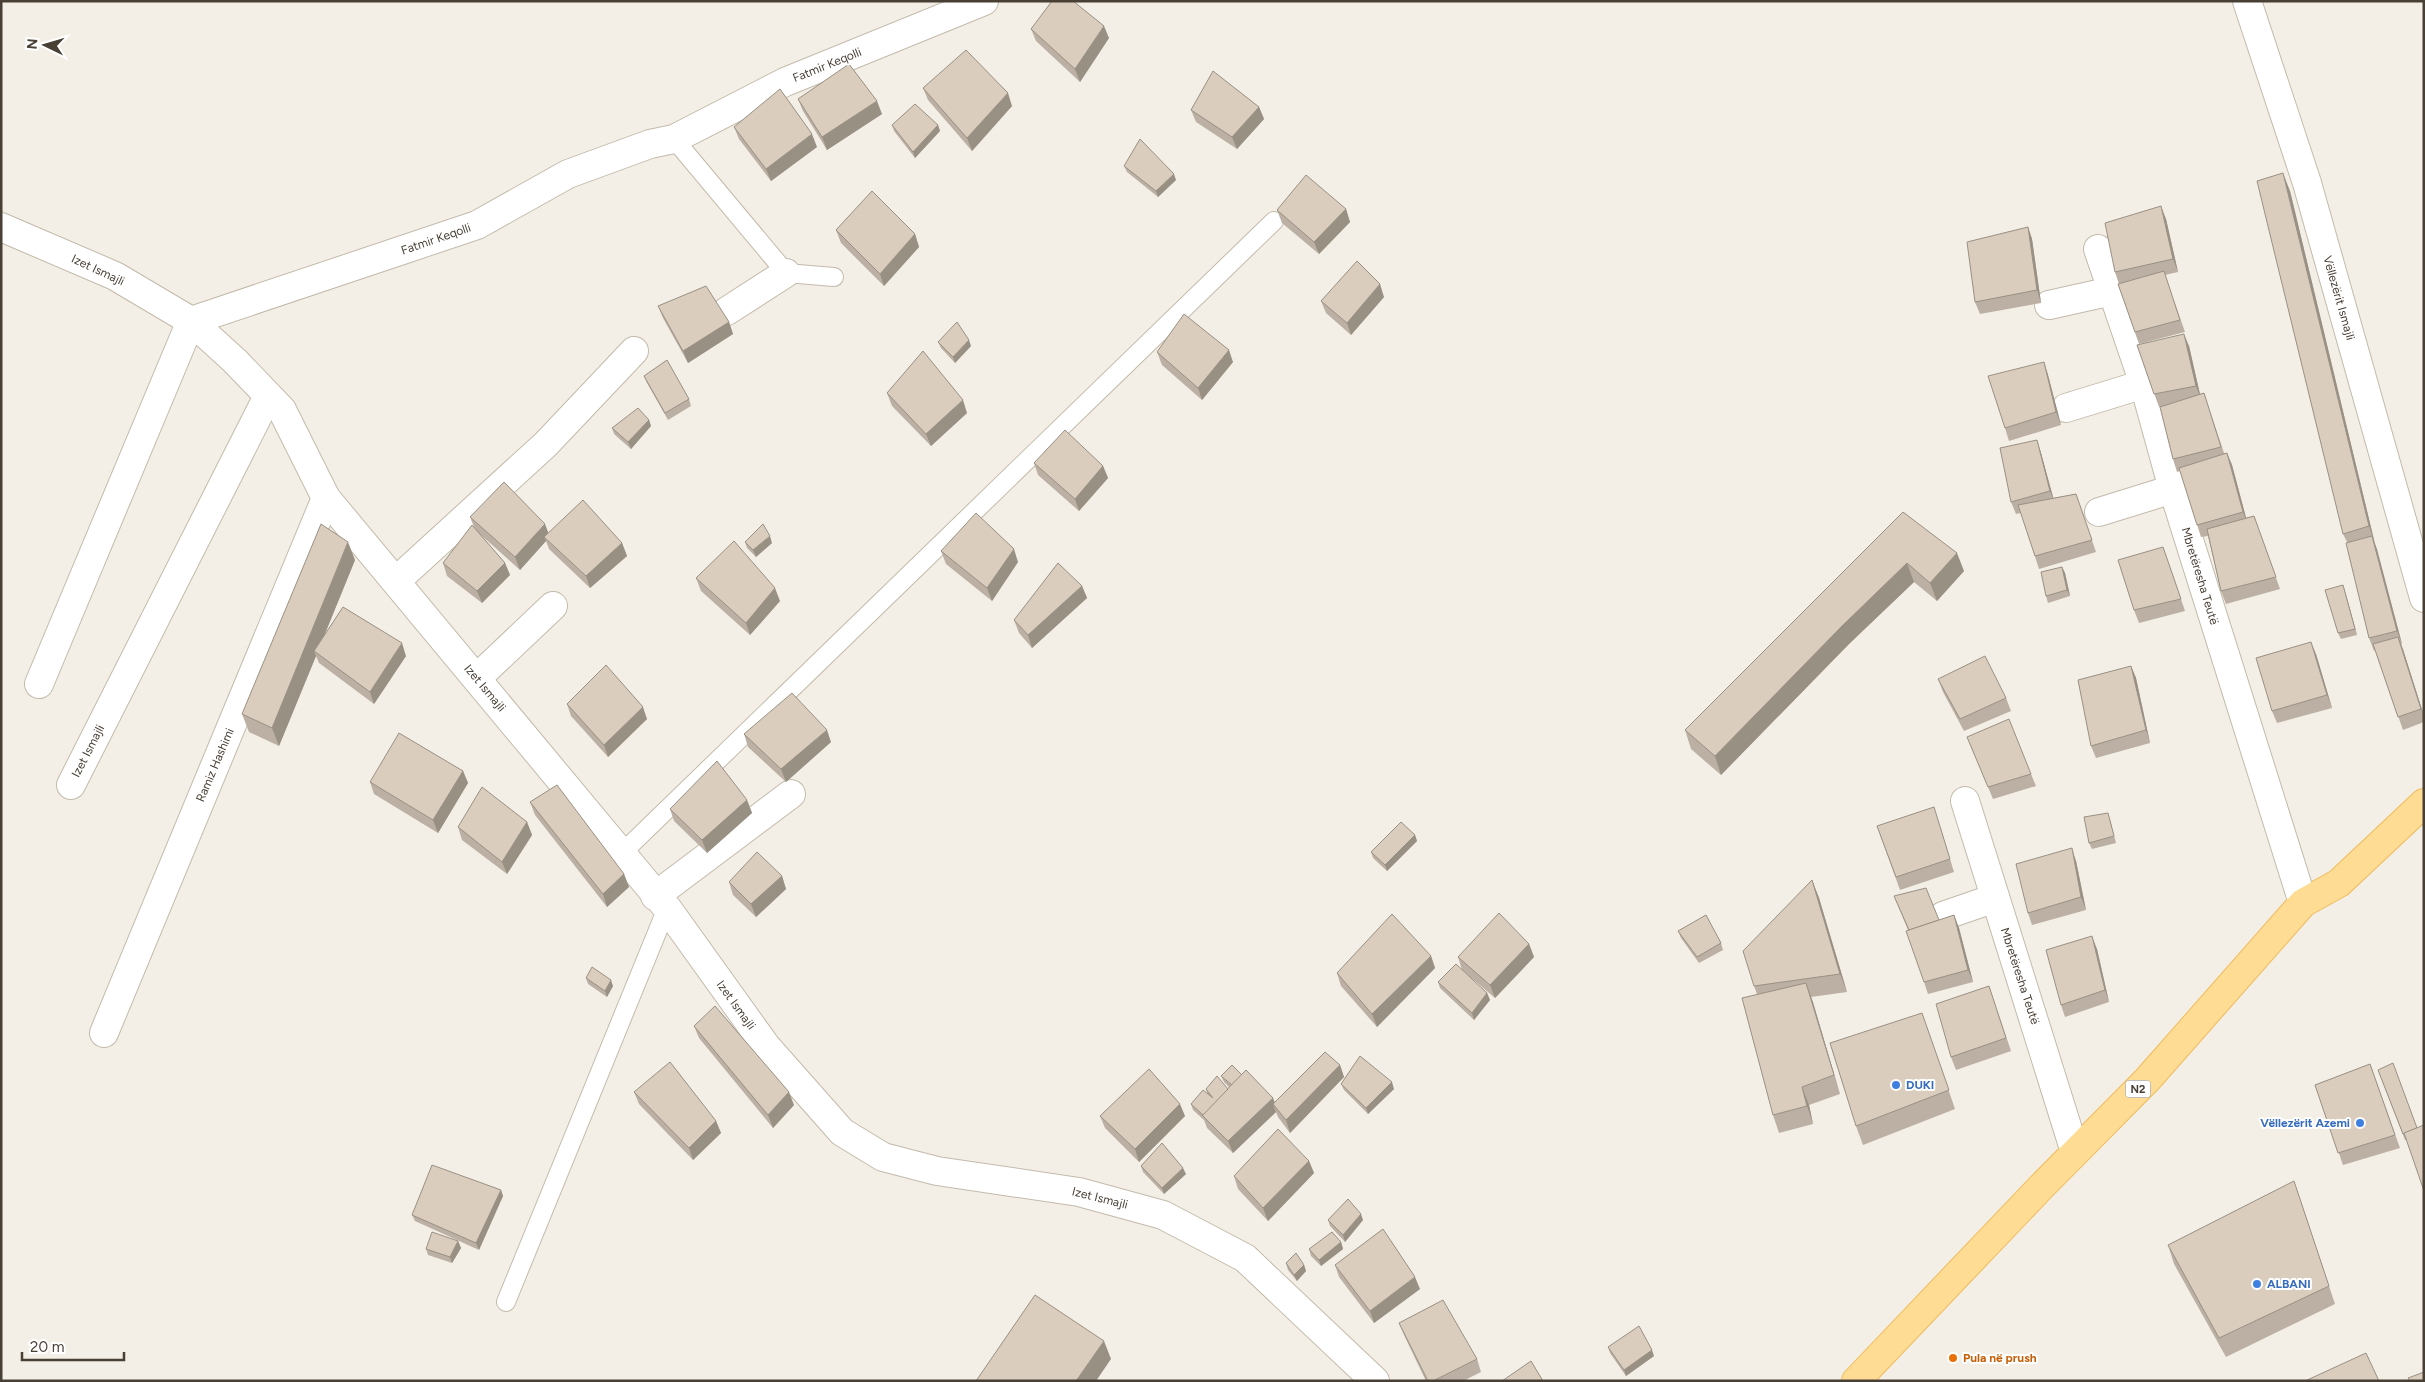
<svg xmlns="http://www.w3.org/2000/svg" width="2425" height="1382" viewBox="0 0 2425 1382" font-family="Figtree,sans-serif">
<rect width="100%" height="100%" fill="#f4efe6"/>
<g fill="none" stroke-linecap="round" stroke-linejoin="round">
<defs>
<g id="lane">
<polyline points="674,139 786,273 834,277"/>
<polyline points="622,853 1274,221"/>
<polyline points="506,1302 667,908"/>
</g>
<g id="street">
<polyline points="2247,1 2307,183 2424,598"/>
<polyline points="1,227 115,276 191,321 235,361 282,410 326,498 667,908 766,1046 842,1132 883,1157 937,1171 1079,1192 1163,1215 1245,1258 1375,1381"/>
<polyline points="2098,249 2144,384 2173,489 2303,903"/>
<polyline points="2049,305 2112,291"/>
<polyline points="727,311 786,273"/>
<polyline points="2066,408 2144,384"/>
<polyline points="2099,512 2173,489"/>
<polyline points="396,581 546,444 634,351"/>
<polyline points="477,678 553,606"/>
<polyline points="39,684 191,321 477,225 568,174 650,144 674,139 785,82 984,1"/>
<polyline points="71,785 268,396"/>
<polyline points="1965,801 2075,1152"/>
<polyline points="655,896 791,794"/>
<polyline points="1943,916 1995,898"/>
<polyline points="104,1033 326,498"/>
</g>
<polyline id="primary" points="1856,1381 2041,1187 2147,1080 2303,903 2339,883 2424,803"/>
</defs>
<!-- lane casing -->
<use href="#lane" stroke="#c3baab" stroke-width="20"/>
<!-- street casing -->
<use href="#street" stroke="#c3baab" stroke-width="30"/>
<!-- primary casing -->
<use href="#primary" stroke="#edbb5c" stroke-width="30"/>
<!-- lane -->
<use href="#lane" stroke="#fff" stroke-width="18"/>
<!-- street -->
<use href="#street" stroke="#fff" stroke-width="28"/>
<!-- primary -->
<use href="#primary" stroke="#ffdc94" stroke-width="28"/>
</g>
<!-- wall -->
<g fill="#bbb0a3">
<polygon points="1031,29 1109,38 1080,82 1036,41"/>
<polygon points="923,88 1012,106 972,151 928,100"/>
<polygon points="798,99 882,114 827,150 803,111"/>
<polygon points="1259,107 1264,119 1237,149 1196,122 1191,110"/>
<polygon points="892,125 938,125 940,131 915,158 894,131"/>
<polygon points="734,127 817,147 771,181 739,139"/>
<polygon points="1124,166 1176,180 1158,197 1127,172"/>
<polygon points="2290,191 2375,544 2402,644 2401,644 2424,716 2424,722 2403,730 2375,650 2374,651 2369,638 2347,542 2343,534"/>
<polygon points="1346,209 1350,222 1319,254 1282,223 1277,210"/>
<polygon points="2166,219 2178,272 2165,275 2185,332 2139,344 2118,284 2119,284 2115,272"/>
<polygon points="2028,227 2032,239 2041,303 1980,314 1975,302"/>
<polygon points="836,230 915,234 919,247 884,286 841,243"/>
<polygon points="1384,297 1351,335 1326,313 1321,301"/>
<polygon points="658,306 729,322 733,334 688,363 663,318"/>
<polygon points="938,342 971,346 955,363 941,348"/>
<polygon points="2137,345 2189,346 2200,394 2204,393 2224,453 2227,453 2232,465 2246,518 2254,516 2280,589 2226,604 2221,591 2208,536 2201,537 2180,471 2177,472 2173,459 2160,407 2159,407"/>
<polygon points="1157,352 1233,362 1202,400 1162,365"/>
<polygon points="2044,362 2048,375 2061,425 2009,441 2005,428"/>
<polygon points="644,376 689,399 691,406 668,420 647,383"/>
<polygon points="887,393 967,413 931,446 892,406"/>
<polygon points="649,420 651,426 631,449 614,434 612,428"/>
<polygon points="2037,440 2041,453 2053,498 2076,494 2096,552 2039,569 2021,513 2016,514 2011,502"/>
<polygon points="1034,463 1103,466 1108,478 1079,511 1038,475"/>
<polygon points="1903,512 1964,571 1937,601 1914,582 1849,644 1721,775 1691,749 1685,730"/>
<polygon points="470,517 548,533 622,543 627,556 590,588 549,549 546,541 520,570 481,535 505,563 510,575 482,603 447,576 443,563 474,527"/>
<polygon points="745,542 772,543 756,557 747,548"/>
<polygon points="2163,547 2185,611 2139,623 2134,610"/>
<polygon points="941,551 1018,562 992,601 946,564"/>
<polygon points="355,560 325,634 406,656 374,704 319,663 316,656 279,746 249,732 242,714"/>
<polygon points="2062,567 2065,573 2070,596 2048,603 2046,596"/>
<polygon points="696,578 780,601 750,635 701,591"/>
<polygon points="2343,585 2357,635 2341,639 2338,633"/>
<polygon points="1082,586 1087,598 1032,648 1019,633 1014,620"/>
<polygon points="2316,654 2332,708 2277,723 2272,711"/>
<polygon points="2131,666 2136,678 2150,743 2096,758 2091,746"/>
<polygon points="1938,679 2006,698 2011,711 1964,731 1943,692"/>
<polygon points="567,704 647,719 608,757 571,716"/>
<polygon points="744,734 831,742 786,782 748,747"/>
<polygon points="1967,737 2031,774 2036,786 1993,799"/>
<polygon points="463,771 468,783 438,833 374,794 370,782"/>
<polygon points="747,800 752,813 707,853 674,821 670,809"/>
<polygon points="530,802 624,874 629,887 607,907 535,815"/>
<polygon points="2110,819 2116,843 2092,849 2089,843"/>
<polygon points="1938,820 1954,872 1900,890 1877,826"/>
<polygon points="527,822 532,835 507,874 462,840 458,827"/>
<polygon points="1415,835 1417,841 1387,871 1373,858 1371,852"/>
<polygon points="2076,861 2086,910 2032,925 2028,913"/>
<polygon points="782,876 786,889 756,917 733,895 729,882"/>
<polygon points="1812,880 1819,898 1847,992 1811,997 1840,1094 1809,1105 1813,1124 1779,1133 1773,1115 1757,994 1754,986"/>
<polygon points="1894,896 1939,920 1954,915 1959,928 1973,982 1928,994 1924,982 1908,930"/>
<polygon points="1678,931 1721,943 1723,950 1699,963 1681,938"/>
<polygon points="1529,944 1534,957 1495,998 1462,970 1458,957"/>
<polygon points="2097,949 2109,1002 2065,1017 2061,1005"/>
<polygon points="1431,956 1435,968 1377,1027 1341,986 1337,973"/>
<polygon points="586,978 613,986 607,997 588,984"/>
<polygon points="1438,982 1487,993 1490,1000 1474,1020 1440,988"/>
<polygon points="1989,986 2011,1051 1956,1070 1951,1057"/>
<polygon points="1922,1013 1955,1109 1863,1145 1856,1126"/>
<polygon points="694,1026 794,1105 773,1128 699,1038"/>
<polygon points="2370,1064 2400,1148 2343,1165 2315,1085"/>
<polygon points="1340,1065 1344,1077 1290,1133 1278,1117 1276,1112 1233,1153 1207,1128 1204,1120 1193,1110 1191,1104 1207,1093 1206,1089 1228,1089 1229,1087 1224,1082 1221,1076 1242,1075 1273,1098 1275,1103"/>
<polygon points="2378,1070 2417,1128 2407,1140 2405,1140"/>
<polygon points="1341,1084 1394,1089 1368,1114 1344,1090"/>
<polygon points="634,1092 716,1121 721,1133 693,1160 639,1104"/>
<polygon points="1100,1116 1185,1116 1139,1162 1105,1128"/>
<polygon points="1309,1161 1314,1173 1268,1221 1238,1189 1234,1176"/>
<polygon points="1141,1166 1186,1174 1164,1194 1143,1172"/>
<polygon points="501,1190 503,1196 479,1250 415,1221 412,1215"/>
<polygon points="2300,1199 2335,1304 2226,1357 2174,1264 2168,1245"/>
<polygon points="1328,1220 1363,1220 1345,1242 1330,1226"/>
<polygon points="458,1241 461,1248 452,1263 428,1255 426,1249"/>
<polygon points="1341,1242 1343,1249 1321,1266 1311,1256 1309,1249"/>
<polygon points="1286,1263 1304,1265 1306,1271 1297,1281 1288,1270"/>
<polygon points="1335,1265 1420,1289 1374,1323 1339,1277"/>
<polygon points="1399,1323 1477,1359 1481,1372 1463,1381 1426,1381 1404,1335"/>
<polygon points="1608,1347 1654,1356 1626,1376 1610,1353"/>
</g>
<!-- shaded-wall -->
<g fill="#999084">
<polygon points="1104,26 1109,38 1080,82 1075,69"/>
<polygon points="1008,93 1012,106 972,151 967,138"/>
<polygon points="877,101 882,114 827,150 822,137"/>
<polygon points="1259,107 1264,119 1237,149 1232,137"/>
<polygon points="938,125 940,131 915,158 913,152"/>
<polygon points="812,134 817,147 771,181 766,169"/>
<polygon points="2283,173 2290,191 2375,544 2369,526"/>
<polygon points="1174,174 1176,180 1158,197 1156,191"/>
<polygon points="2161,206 2166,219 2178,272 2173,259"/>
<polygon points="1346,209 1350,222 1319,254 1314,242"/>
<polygon points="2028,227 2032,239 2041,303 2037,290"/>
<polygon points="915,234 919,247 884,286 880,274"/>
<polygon points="1380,284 1384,297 1351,335 1347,323"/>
<polygon points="729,322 733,334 688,363 683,351"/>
<polygon points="2184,334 2189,346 2201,399 2196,386"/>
<polygon points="969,340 971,346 955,363 953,357"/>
<polygon points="1229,350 1233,362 1202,400 1198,388"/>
<polygon points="2044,362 2048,375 2061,425 2056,412"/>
<polygon points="963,400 967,413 931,446 926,434"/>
<polygon points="649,420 651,426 631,449 628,442"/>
<polygon points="2037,440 2041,453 2055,504 2050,491"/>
<polygon points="2227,453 2232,465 2248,525 2243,512"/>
<polygon points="1103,466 1108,478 1079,511 1075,499"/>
<polygon points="545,524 550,537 544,537 546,541 520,570 515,557"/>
<polygon points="770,536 772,543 756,557 753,550"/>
<polygon points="2372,536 2377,549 2402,644 2397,631"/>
<polygon points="348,542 355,560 317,653 314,651 316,656 279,746 272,728"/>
<polygon points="622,543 627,556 590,588 586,576"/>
<polygon points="1014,549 1018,562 992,601 987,588"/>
<polygon points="1957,553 1964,571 1937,601 1930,583"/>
<polygon points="505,563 510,575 482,603 477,591"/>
<polygon points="1907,563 1914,582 1849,644 1721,775 1715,756 1842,626"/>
<polygon points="2062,567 2065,573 2070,596 2067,590"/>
<polygon points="2343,585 2345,591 2357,635 2355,629"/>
<polygon points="1082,586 1087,598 1032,648 1028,635"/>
<polygon points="775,588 780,601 750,635 746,623"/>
<polygon points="2398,637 2403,649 2424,716 2421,709"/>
<polygon points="2311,642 2316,654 2332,708 2327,695"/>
<polygon points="402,643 406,656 374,704 370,692"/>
<polygon points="2131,666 2136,678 2150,743 2146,730"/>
<polygon points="643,707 647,719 608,757 604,745"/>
<polygon points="827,730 831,742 786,782 781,769"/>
<polygon points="463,771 468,783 438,833 433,820"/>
<polygon points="747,800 752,813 707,853 702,840"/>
<polygon points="527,822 532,835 507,874 502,862"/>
<polygon points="1415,835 1417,841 1387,871 1385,865"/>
<polygon points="2072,848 2076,861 2086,910 2081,897"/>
<polygon points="624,874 629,887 607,907 603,894"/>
<polygon points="782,876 786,889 756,917 751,904"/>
<polygon points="1812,880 1819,898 1847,992 1840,974"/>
<polygon points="1954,915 1959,928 1973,982 1968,970"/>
<polygon points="2092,936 2097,949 2109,1002 2105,990"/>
<polygon points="1529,944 1534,957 1495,998 1490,985"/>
<polygon points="1431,956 1435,968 1377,1027 1372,1014"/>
<polygon points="611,980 613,986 607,997 605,991"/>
<polygon points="1806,983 1813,1002 1840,1094 1834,1075"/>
<polygon points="1487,993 1490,1000 1474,1020 1472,1013"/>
<polygon points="1340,1065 1344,1077 1290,1133 1286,1120"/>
<polygon points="1392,1082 1394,1089 1368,1114 1366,1108"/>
<polygon points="1802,1087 1809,1105 1813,1124 1807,1106"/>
<polygon points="789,1092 794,1105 773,1128 768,1115"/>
<polygon points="1273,1098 1277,1109 1273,1104 1276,1112 1233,1153 1228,1141"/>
<polygon points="1180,1104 1185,1116 1139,1162 1135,1149"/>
<polygon points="716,1121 721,1133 693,1160 689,1148"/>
<polygon points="1309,1161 1314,1173 1268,1221 1263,1208"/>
<polygon points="1183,1168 1186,1174 1164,1194 1162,1188"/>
<polygon points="501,1190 503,1196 479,1250 476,1243"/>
<polygon points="1361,1214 1363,1220 1345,1242 1343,1235"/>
<polygon points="458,1241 461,1248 452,1263 450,1257"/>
<polygon points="1341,1242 1343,1249 1321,1266 1319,1260"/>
<polygon points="1304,1265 1306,1271 1297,1281 1294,1275"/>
<polygon points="1415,1277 1420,1289 1374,1323 1370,1311"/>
<polygon points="1104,1341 1111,1359 1096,1381 1076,1381"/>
<polygon points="1652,1350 1654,1356 1626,1376 1624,1370"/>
</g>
<!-- building -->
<g fill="#dacdbd" stroke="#999084">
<polygon points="1052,1 1073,1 1104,26 1075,69 1031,29"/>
<polygon points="966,50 1008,93 967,138 923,88"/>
<polygon points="849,64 877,101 822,137 798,99"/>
<polygon points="1213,71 1259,107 1232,137 1191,110"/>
<polygon points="780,89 812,134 766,169 734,127"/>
<polygon points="915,104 938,125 913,152 892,125"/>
<polygon points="1140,139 1174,174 1156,191 1124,166"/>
<polygon points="2283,173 2369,526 2343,534 2257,181"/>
<polygon points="1306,175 1346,209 1314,242 1277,210"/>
<polygon points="872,191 915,234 880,274 836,230"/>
<polygon points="2161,206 2173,259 2115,272 2105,223"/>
<polygon points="2028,227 2037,290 1975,302 1967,242"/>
<polygon points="1357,261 1380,284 1347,323 1321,301"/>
<polygon points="2164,271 2180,320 2135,332 2118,284"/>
<polygon points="706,286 729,322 683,351 658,306"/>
<polygon points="1184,314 1229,350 1198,388 1157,352"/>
<polygon points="957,322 969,340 953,357 938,342"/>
<polygon points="2184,334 2196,386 2154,394 2137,345"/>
<polygon points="923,351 963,400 926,434 887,393"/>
<polygon points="667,360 689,399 665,413 644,376"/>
<polygon points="2044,362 2056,412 2005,428 1988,376"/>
<polygon points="2204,393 2221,447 2173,459 2160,407"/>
<polygon points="638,408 649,420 628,442 612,428"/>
<polygon points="1065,430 1103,466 1075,499 1034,463"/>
<polygon points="2037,440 2050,491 2011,502 2000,448"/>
<polygon points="2227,453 2243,512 2197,525 2179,468"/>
<polygon points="504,482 545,524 515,557 470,517"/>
<polygon points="2076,494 2092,540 2035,556 2018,505"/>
<polygon points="583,500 622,543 586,576 544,537"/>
<polygon points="1903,512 1957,553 1930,583 1907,563 1842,626 1715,756 1685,730"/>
<polygon points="976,513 1014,549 987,588 941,551"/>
<polygon points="2254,516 2276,577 2221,591 2207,529"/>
<polygon points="321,524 348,542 272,728 242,714"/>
<polygon points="763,524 770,536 753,550 745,542"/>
<polygon points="472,525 505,563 477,591 443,563"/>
<polygon points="2372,536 2397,631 2369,638 2346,543"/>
<polygon points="734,541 775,588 746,623 696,578"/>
<polygon points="2163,547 2181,599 2134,610 2118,560"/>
<polygon points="1058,563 1082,586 1028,635 1014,620"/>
<polygon points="2062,567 2067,590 2046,596 2041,572"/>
<polygon points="2343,585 2355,629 2338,633 2325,590"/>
<polygon points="343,607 402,643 370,692 314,651"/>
<polygon points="2398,637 2421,709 2398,717 2373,644"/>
<polygon points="2311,642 2327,695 2272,711 2256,658"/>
<polygon points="1985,656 2006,698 1960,719 1938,679"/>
<polygon points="606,665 643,707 604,745 567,704"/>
<polygon points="2131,666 2146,730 2091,746 2078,680"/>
<polygon points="792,693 827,730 781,769 744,734"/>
<polygon points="2009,719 2031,774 1988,787 1967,737"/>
<polygon points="399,733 463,771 433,820 370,782"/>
<polygon points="717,761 747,800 702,840 670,809"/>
<polygon points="557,785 624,874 603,894 530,802"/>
<polygon points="482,787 527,822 502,862 458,827"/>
<polygon points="1934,807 1950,859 1896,877 1877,826"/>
<polygon points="2108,813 2114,836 2089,843 2084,817"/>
<polygon points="1401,822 1415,835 1385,865 1371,852"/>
<polygon points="2072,848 2081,897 2028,913 2016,864"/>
<polygon points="757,852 782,876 751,904 729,882"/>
<polygon points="1812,880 1840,974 1754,986 1743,951"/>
<polygon points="1926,888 1939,920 1909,930 1894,896"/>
<polygon points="1499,913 1529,944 1490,985 1458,957"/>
<polygon points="1392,914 1431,956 1372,1014 1337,973"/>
<polygon points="1706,915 1721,943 1697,957 1678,931"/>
<polygon points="1954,915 1968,970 1924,982 1906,931"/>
<polygon points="2092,936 2105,990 2061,1005 2046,950"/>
<polygon points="1456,964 1487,993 1472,1013 1438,982"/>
<polygon points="592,967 611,980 605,991 586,978"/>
<polygon points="1806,983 1834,1075 1802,1087 1807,1106 1773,1115 1742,998"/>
<polygon points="1989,986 2006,1038 1951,1057 1936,1004"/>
<polygon points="715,1006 789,1092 768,1115 694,1026"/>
<polygon points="1922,1013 1949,1090 1856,1126 1830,1043"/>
<polygon points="1325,1052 1340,1065 1286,1120 1273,1104"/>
<polygon points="1360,1056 1392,1082 1366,1108 1341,1084"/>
<polygon points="670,1062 716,1121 689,1148 634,1092"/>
<polygon points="2393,1063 2417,1128 2403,1134 2378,1070"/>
<polygon points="2370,1064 2395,1135 2338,1153 2315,1085"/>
<polygon points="1232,1065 1242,1075 1232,1085 1221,1076"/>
<polygon points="1149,1069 1180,1104 1135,1149 1100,1116"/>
<polygon points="1246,1070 1273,1098 1228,1141 1202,1115"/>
<polygon points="1217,1076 1228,1089 1203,1115 1191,1104 1203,1090 1213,1098 1206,1089"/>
<polygon points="2424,1125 2424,1191 2404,1133"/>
<polygon points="1278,1129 1309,1161 1263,1208 1234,1176"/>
<polygon points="1162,1143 1183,1168 1162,1188 1141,1166"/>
<polygon points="432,1165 501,1190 476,1243 412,1215"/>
<polygon points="2294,1181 2329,1286 2219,1338 2168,1245"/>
<polygon points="1348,1199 1361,1214 1343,1235 1328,1220"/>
<polygon points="1383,1229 1415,1277 1370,1311 1335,1265"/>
<polygon points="432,1232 458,1241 450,1257 426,1249"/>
<polygon points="1332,1232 1341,1242 1319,1260 1309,1249"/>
<polygon points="1296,1253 1304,1265 1294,1275 1286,1263"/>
<polygon points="1035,1295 1104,1341 1076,1381 976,1381"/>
<polygon points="1443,1300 1477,1359 1433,1381 1428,1381 1399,1323"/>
<polygon points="1639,1326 1652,1350 1624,1370 1608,1347"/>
<polygon points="2366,1353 2379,1381 2305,1381"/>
<polygon points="1531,1361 1543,1381 1502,1381"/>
<polygon points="2424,1372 2424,1381 2410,1381 2408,1378"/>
</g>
<!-- markers -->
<g fill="#3f7fe0" stroke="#fff" stroke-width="2">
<circle cx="1896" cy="1085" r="5"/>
<circle cx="2360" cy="1123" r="5"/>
<circle cx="2257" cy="1284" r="5"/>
</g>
<circle fill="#e8710a" stroke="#fff" stroke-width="2" cx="1953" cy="1358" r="5"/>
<g text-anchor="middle" stroke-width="4" stroke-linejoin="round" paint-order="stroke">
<!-- shield labels -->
<rect fill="#fff" stroke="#7f7972" stroke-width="1" x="2125.5" y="1080.5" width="25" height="17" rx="4"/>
<g font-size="11" font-weight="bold" fill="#483f35">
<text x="2138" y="1093">N2</text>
</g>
<!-- street labels -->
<g font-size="12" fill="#483f35" stroke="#fff">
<text transform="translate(827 65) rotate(-22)" y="4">Fatmir Keqolli</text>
<text transform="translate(436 239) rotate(-19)" y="4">Fatmir Keqolli</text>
<text transform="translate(98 270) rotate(25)" y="4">Izet Ismajli</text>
<text transform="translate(2339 298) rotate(74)" y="4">Vëllezërit Ismajli</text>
<text transform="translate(2200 576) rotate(73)" y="4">Mbretëresha Teutë</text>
<text transform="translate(485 688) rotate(50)" y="4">Izet Ismajli</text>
<text transform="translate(88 751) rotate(-63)" y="4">Izet Ismajli</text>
<text transform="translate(215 765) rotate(-67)" y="4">Ramiz Hashimi</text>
<text transform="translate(2020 976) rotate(72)" y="4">Mbretëresha Teutë</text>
<text transform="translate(736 1005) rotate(54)" y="4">Izet Ismajli</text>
<text transform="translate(1100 1198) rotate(14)" y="4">Izet Ismajli</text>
</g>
<!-- shop labels -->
<g font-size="12" font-weight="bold" fill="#366cbe" stroke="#fff" text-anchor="start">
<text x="1906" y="1089">DUKI</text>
<text x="2350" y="1127" text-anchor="end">Vëllezërit Azemi</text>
<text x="2267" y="1288">ALBANI</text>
</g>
<!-- food labels -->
<g font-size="12" font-weight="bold" fill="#c56008" stroke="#fff" text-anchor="start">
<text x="1963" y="1362">Pula në prush</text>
</g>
</g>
<!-- border -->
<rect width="2425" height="1382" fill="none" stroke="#483f35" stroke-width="5"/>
<!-- north arrow -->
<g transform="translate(45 45) rotate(275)" stroke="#ffffff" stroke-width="4" paint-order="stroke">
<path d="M0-4L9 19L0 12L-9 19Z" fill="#483f35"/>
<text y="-8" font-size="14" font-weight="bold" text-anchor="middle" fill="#483f35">N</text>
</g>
<!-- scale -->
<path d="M22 1352v8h102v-8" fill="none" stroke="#483f35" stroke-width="2.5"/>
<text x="30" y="1352" font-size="15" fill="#483f35" stroke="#ffffff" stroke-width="4" paint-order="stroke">20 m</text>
</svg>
